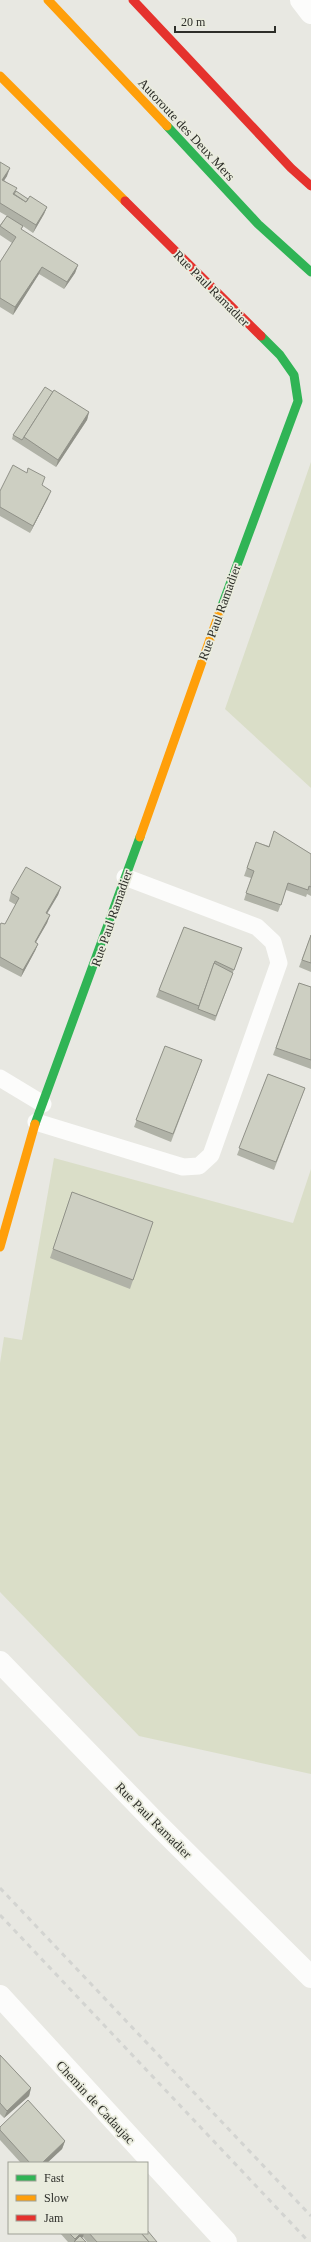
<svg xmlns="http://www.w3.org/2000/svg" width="311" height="2242" viewBox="0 0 311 2242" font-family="'Times New Roman',serif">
<rect width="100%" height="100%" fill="#e8e8e2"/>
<!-- green -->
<g fill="#dadec8">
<polygon points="311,462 311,788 225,709"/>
<polygon points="54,1158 293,1223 311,1169 311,1774 139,1736 0,1592 0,1363 4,1337 22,1340"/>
</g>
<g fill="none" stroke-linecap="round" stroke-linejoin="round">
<!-- lane -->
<g stroke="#fcfcfb" stroke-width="17">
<polyline points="0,1078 43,1104"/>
<polyline points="36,1122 183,1167 199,1166 211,1155 279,963 273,942 257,927 125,877"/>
</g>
<!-- street -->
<g stroke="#fcfcfb" stroke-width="22">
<polyline points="301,0 311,13"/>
<polyline points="0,1662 154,1821 311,1977"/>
<polyline points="0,1996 226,2242"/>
</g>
<!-- fast -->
<g stroke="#30b455" stroke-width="9">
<polyline points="167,126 258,224 311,272"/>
<polyline points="220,611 298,401 294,375 280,355 261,336"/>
<polyline points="35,1124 140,837"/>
</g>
<!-- slow -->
<g stroke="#ff9f0a" stroke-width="9">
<polyline points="48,0 167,126"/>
<polyline points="0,76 125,201"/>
<polyline points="140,837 220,611"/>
<polyline points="0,1247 35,1124"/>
</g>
<!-- jam -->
<g stroke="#e5322d" stroke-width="9">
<polyline points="133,0 291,168 311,186"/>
<polyline points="125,201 261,336"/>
</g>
<!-- rail -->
<g stroke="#d3d4d1" stroke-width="3" stroke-dasharray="5 5" stroke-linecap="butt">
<polyline points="0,1888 311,2216"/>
<polyline points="0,1915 309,2242"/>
</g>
</g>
<!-- wall -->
<g fill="#b0b2a7">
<polygon points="0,162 7,176 4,180 16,191 28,199 47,207 44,214 33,233 23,226 21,230 78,265 75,273 64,289 39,274 13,315 0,307 0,262 12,243 0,235 0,225 7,216 0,212"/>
<polygon points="53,392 89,412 87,420 56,467 12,439 13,435"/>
<polygon points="42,486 48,498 30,533 0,516 0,491"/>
<polygon points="274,831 311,854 311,896 307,894 306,897 286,890 278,912 244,900 251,878 244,876 256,842 269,846"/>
<polygon points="61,887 58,895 47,914 50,915 47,923 36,942 38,944 35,951 21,977 0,966 0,925 5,924 16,905 9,901 11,893"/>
<polygon points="184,927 242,948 215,1021 156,997"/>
<polygon points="311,935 311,972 299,967"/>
<polygon points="299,983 311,987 311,1069 273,1055"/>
<polygon points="165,1046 202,1060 171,1142 134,1127"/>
<polygon points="268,1074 305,1088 274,1170 237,1155"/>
<polygon points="72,1192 153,1222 130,1289 50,1258"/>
<polygon points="0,2055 31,2088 29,2096 4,2118 0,2114"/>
<polygon points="0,2127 65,2141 62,2149 47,2163 21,2163 0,2140"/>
<polygon points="60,2233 147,2233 157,2242 87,2242 83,2237 82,2237 86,2242 68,2242"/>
</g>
<!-- shaded-wall -->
<g fill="#909188">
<polygon points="10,168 7,176 0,187 2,180"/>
<polygon points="47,207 44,214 33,233 36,225"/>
<polygon points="78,265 75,273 64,289 67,282"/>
<polygon points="42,267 39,274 13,315 15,307"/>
<polygon points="89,412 87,420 56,467 58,460"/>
<polygon points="51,491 48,498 30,533 33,526"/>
<polygon points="61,887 58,895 43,920 46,913"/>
<polygon points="50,915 47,923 32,949 35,942"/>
<polygon points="38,944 35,951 21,977 23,970"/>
<polygon points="31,2088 29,2096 4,2118 7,2111"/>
<polygon points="65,2141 62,2149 47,2163 42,2163"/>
<polygon points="81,2233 84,2233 83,2237 77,2242 74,2242 75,2239"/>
</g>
<!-- building -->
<g fill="#cdcfc2" stroke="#909188">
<polygon points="0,162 10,168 2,180 17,188 13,194 26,202 30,196 47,207 36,225 0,203"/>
<polygon points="16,191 28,199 26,202 14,194"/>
<polygon points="7,216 23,226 21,229 78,265 67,282 42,267 15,307 0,298 0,262 16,237 0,226"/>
<polygon points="45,387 53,392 24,437 22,440 13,435"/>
<polygon points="54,390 89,412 58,460 24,437"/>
<polygon points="13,465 27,473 28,468 45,477 42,485 51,491 33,526 0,507 0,491"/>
<polygon points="274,831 311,854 311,887 309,886 308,890 288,883 281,905 246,893 254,871 247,868 256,842 269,847"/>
<polygon points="26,867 61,887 46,913 50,915 35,942 38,944 23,970 0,957 0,925 1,923 5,924 19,898 11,893"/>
<polygon points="184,927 242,948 234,970 215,961 199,1006 159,990"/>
<polygon points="311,935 311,963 302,960"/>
<polygon points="214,963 233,973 216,1016 198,1009"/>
<polygon points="299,983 311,987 311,1060 276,1048"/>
<polygon points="165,1046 202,1060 173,1134 136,1120"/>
<polygon points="268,1074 305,1088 276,1162 239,1148"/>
<polygon points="72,1192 153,1222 133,1280 53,1249"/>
<polygon points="0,2055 31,2088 7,2111 0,2103"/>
<polygon points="28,2100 65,2141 42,2163 30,2163 0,2130 0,2127"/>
<polygon points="147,2230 157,2242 149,2242 141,2233 147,2233"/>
<polygon points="69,2233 81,2233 75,2239"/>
<polygon points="89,2233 141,2233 149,2242 97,2242"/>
<polygon points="80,2236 86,2242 74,2242"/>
</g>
<g text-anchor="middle" stroke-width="3.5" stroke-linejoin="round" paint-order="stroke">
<!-- street labels -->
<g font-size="13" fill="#2d2e29" stroke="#eaecde">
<text transform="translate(187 129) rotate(47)" y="5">Autoroute des Deux Mers</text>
<text transform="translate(212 288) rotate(45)" y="5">Rue Paul Ramadier</text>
<text transform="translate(219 612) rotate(-70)" y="5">Rue Paul Ramadier</text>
<text transform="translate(111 918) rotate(-71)" y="5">Rue Paul Ramadier</text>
<text transform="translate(154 1820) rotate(45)" y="5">Rue Paul Ramadier</text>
<text transform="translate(96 2102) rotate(47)" y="5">Chemin de Cadaujac</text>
</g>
</g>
<!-- legend -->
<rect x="8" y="2162" width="140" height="72" fill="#eaecde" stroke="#9ea096"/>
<rect x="16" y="2175" width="20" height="6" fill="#30b455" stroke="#9ea096"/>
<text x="44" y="2182" font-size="12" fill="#2d2e29">Fast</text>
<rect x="16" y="2195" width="20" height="6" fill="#ff9f0a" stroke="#9ea096"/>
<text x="44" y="2202" font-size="12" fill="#2d2e29">Slow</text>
<rect x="16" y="2215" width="20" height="6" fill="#e5322d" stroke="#9ea096"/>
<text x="44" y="2222" font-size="12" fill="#2d2e29">Jam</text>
<!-- scale -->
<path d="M175 26v6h100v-6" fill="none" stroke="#2d2e29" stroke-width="2"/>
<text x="181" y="26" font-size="12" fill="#2d2e29" stroke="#eaecde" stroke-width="3" paint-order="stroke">20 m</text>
</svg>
